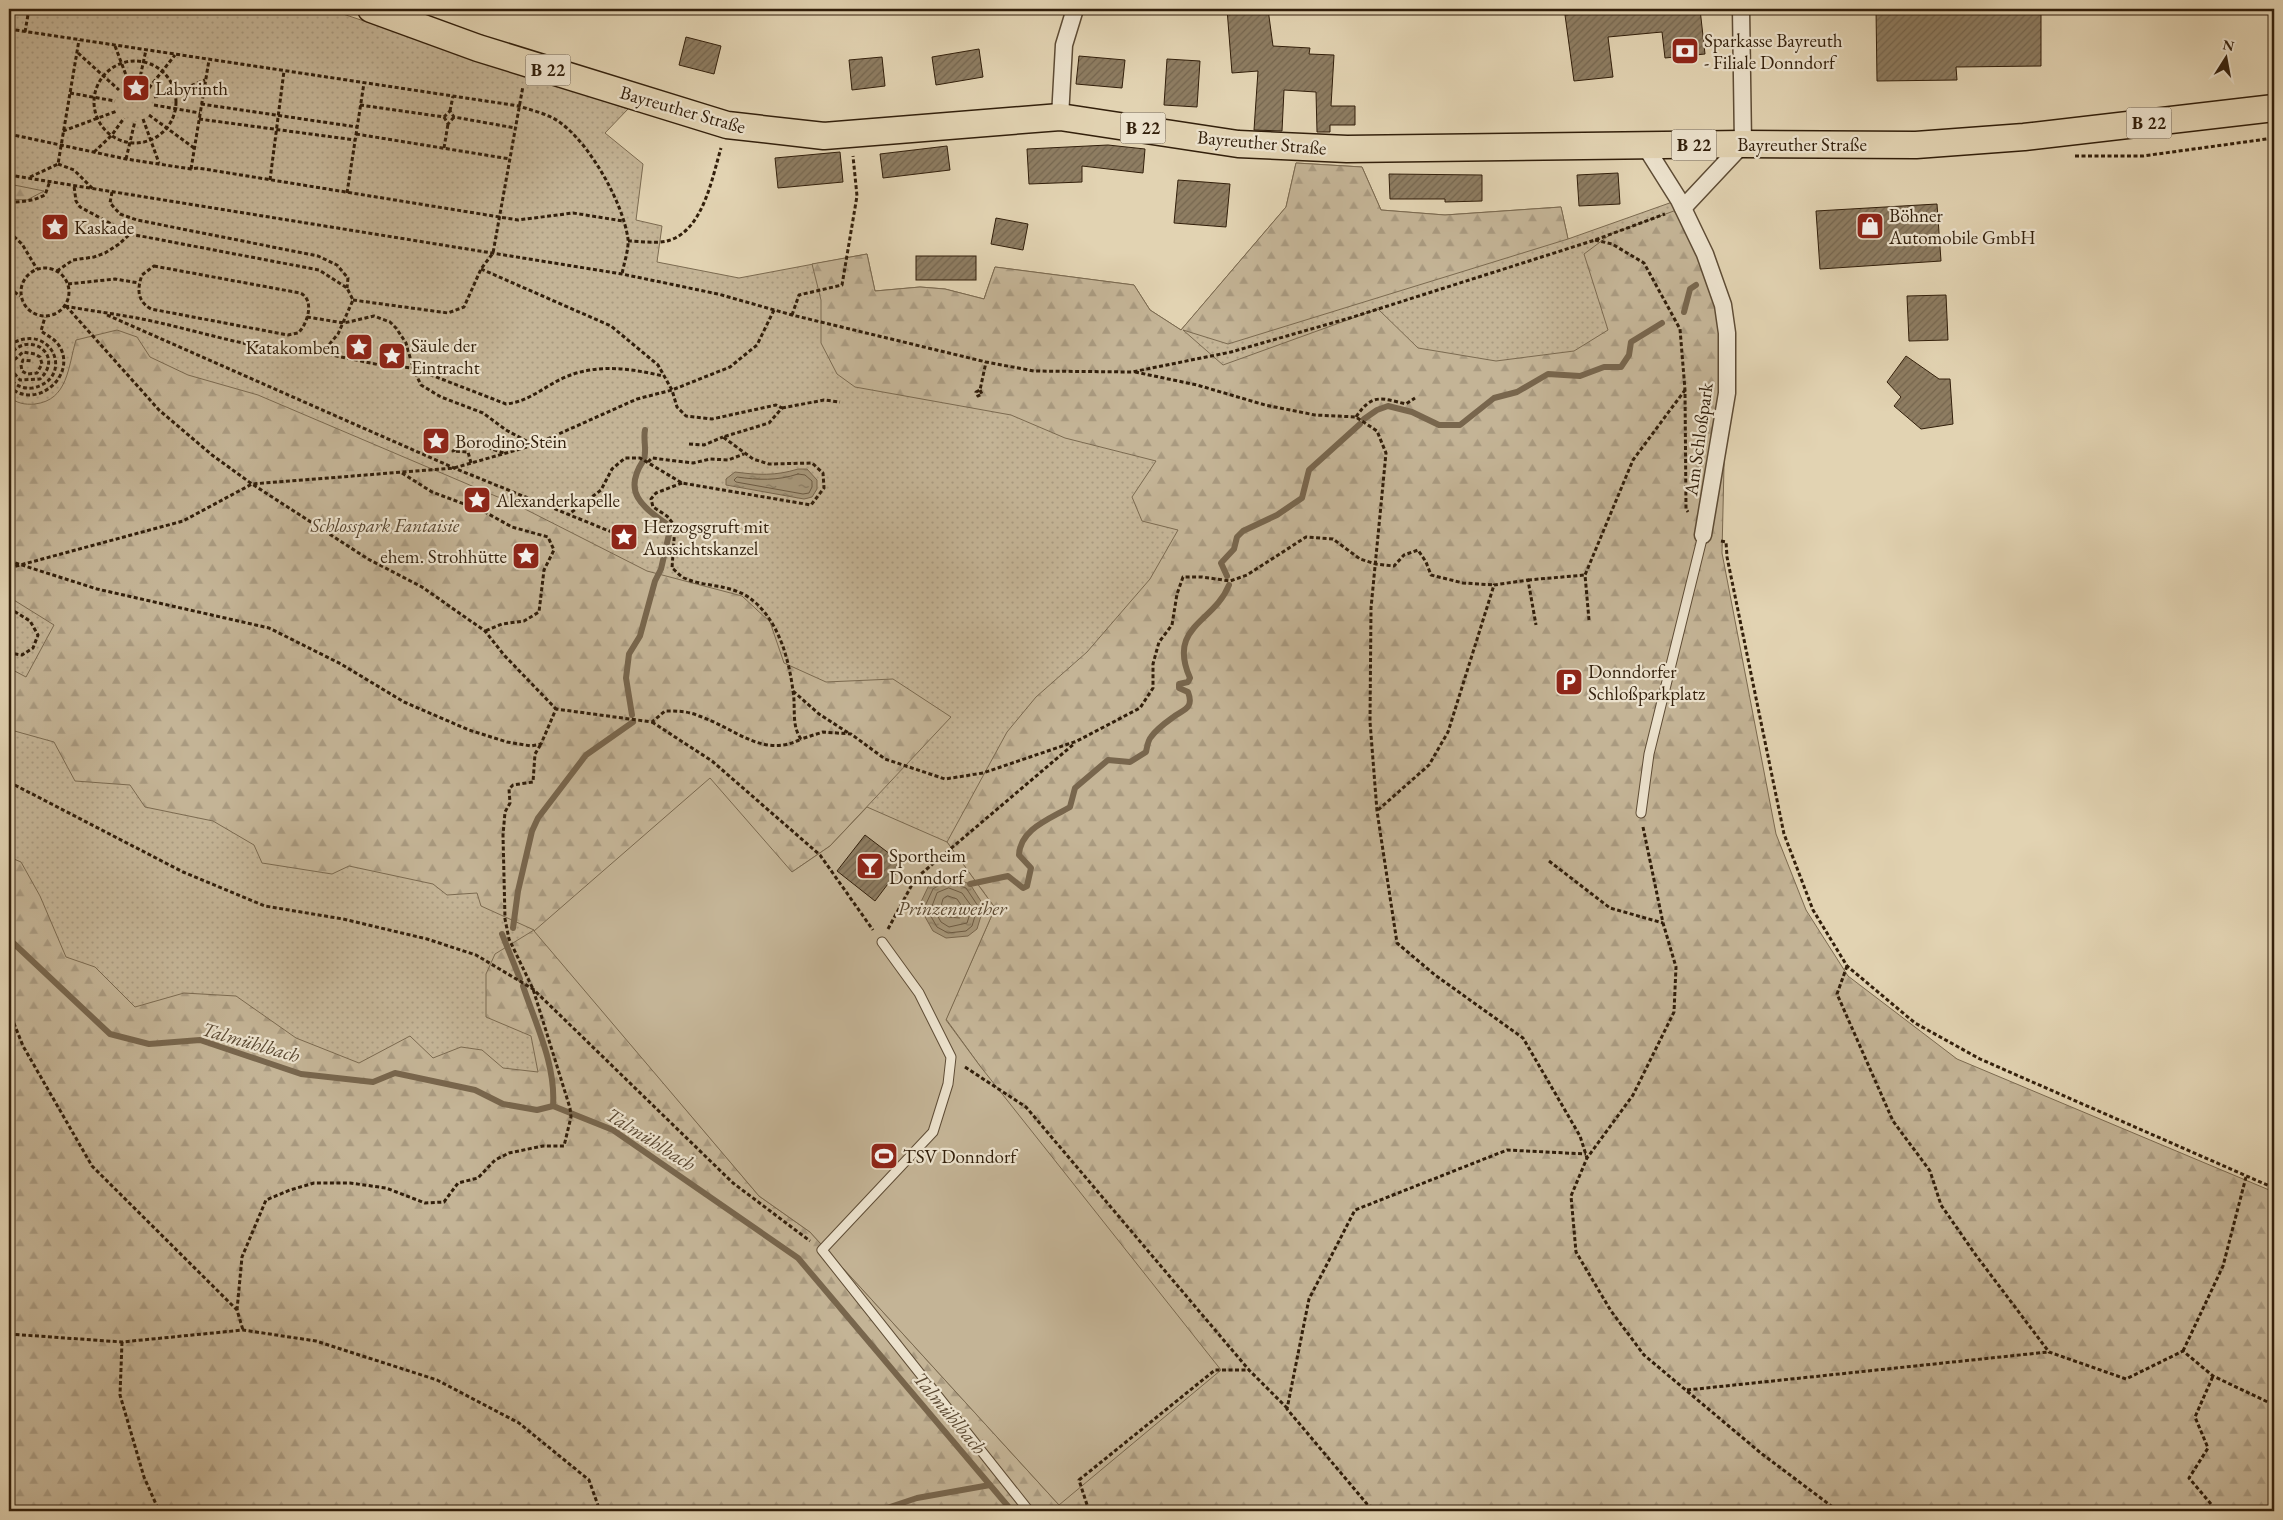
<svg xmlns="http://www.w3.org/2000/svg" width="2283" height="1520" viewBox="0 0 2283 1520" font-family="'EB Garamond',serif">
<defs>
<pattern id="grass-dots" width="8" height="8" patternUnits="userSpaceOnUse" patternTransform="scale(1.25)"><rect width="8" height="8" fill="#c4b496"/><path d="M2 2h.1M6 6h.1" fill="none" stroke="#a99a80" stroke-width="1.8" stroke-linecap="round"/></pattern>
<pattern id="forest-firs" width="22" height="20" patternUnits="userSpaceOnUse" patternTransform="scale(1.25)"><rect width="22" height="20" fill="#c4b496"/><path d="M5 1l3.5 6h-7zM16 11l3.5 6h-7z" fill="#a99a80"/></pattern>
<pattern id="water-ripples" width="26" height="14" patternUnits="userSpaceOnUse" patternTransform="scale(1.25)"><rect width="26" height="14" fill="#a69679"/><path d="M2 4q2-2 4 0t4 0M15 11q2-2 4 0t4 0" fill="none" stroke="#887a61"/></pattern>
<pattern id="building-hatch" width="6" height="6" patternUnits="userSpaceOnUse" patternTransform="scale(1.25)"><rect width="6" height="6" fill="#8e7d62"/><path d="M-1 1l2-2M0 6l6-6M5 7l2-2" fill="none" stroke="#75664f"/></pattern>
</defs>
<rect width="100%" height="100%" fill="#e2d3b2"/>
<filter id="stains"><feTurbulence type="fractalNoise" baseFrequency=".004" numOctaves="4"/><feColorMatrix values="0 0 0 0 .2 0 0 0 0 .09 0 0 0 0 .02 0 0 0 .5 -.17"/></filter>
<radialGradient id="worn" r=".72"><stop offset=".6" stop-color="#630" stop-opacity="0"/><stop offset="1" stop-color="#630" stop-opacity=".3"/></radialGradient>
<!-- grass -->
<polygon fill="url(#grass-dots)" stroke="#7b6a50" points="9,9 328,9 628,109 605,133 643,164 636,220 662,226 657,262 739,278 867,254 875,291 920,287 945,289 984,299 995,267 1134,285 1150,310 1181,330 1286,207 1296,163 1362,167 1381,210 1445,215 1561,207 1568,239 1678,200 1705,254 1019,886 947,842 539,890 533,933 571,1099 199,1047 9,950"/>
<!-- forest -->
<g fill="url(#forest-firs)" stroke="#7b6a50">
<path d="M1296,163L1362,167L1381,210L1445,215L1561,207L1568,239L1228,344L1183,330L1223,365L1378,309L1418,348L1496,361L1574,351L1608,330L1584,254L1611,234L1682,208L1727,333L1722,553L1776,834L1806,910L1848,976L1957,1059L2274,1192V1511H9V857L21,862L40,896L66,957L95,967L135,1007L184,993L236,996L296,1038L359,1063L410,1036L433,1058L461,1047L482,1050L503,1068L538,1072L531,1036L486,1017V974L495,954L534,930L481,906L477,893L447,895L433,884L349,866L332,874L262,863L254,845L213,821L145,807L130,785L75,781L54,742L11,730L9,728V668L26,677L54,625L9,597V397C17,403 24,405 35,404C68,400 68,367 76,340L117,330L137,337L150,357L188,375L258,395L519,506L647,571L742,596L770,622L784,663L826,682L893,679L951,717L830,846L792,872L535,931L759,1196L810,1232L1059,1505L980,1066L946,1019L995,908L947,842L1007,732L1036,697L1087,652L1150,579L1178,530L1142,521L1132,497L1156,461L1065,438L1011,415L855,387L837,374L821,343V300L812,264L867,254L875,291L920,287L945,289L984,299L995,267L1134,285L1150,310L1181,330L1286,207Z"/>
<polygon points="9,184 44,191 27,200 9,199"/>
</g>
<!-- pitch -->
<polygon fill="#c4b496" stroke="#7b6a50" points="710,778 792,872 830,846 867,807 947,842 995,908 946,1020 980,1066 1221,1370 1059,1505 810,1232 759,1196 534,931"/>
<!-- water -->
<g fill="url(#water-ripples)" stroke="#78664d">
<path d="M798,469H807L817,480V489L812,497L804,499L726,485V479L735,472C757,475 776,476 798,469Z"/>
<polygon points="948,876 970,884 984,906 977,929 968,936 946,938 933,931 919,906 929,885"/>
</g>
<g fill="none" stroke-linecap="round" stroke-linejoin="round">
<!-- shore -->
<g stroke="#6c5a42" stroke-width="1">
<path d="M798,474L805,475L812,481V487L809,493L803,494L736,482L734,480L737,477C758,480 777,481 798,474Z"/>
<polygon points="948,881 966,888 978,906 972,926 966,931 948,933 937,927 925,906 933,889"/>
<polygon points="949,888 962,893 972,907 967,923 949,927 941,922 932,906 937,893"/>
<polygon points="948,896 957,899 963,908 960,918 947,917 941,906 943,899"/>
</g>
<!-- stream -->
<g stroke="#78664d" stroke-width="6">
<polyline points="1684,312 1690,289 1696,285"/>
<polyline points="1364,419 1377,410 1388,406 1412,412 1439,425 1460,425 1494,398 1517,392 1548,374 1580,376 1604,367 1621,367 1629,355 1631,342 1662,323"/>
<path d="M644,459C647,450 643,440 645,430"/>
<polyline points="1227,576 1221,563 1234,549 1237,537 1243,531 1277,515 1302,498 1309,470 1360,424"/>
<path d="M632,715L626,678L629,654L640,636L655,581L661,569L670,530L668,525C643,507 622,493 643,461"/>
<path d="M970,884L1008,876L1023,888L1027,886L1031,868L1019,855C1020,829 1050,819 1070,807L1075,788L1108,760L1130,762L1146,752C1147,747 1148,740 1151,737C1156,730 1165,723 1172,718C1181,710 1195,710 1188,692L1179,688V684L1188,682L1190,678C1167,626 1214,623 1229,585"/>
<polyline points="513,928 518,891 532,831 538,818 586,755 633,722"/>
<polyline points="502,934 520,979"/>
<polyline points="9,939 110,1034 149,1044 200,1040 301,1074 373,1082 395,1073 475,1090 503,1104 537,1110 553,1106 613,1130 798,1258 1012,1511"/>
<path d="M523,986C536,1025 556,1065 553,1106"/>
<polyline points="878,1511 917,1498 990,1485"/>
</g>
</g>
<!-- building -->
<g fill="url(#building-hatch)" stroke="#321f0b">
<polygon points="1227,9 1268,9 1273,46 1310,48 1309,54 1334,55 1331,106 1355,106 1355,125 1330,125 1330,132 1317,132 1316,92 1284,90 1282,131 1254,130 1258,71 1232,73"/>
<polygon points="1614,9 1700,9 1705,54 1665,58 1662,32 1608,37 1613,77 1574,81 1565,15"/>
<polygon points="1876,9 2041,9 2041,66 1956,67 1957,80 1877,81"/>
<polygon points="686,37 721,46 714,74 679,65"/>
<polygon points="979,49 983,77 936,85 932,57"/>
<polygon points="1079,56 1125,60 1122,88 1076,84"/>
<polygon points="882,57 885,86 852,90 849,60"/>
<polygon points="1167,59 1200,61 1197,107 1164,105"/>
<polygon points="1108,145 1145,149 1143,173 1082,166 1082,182 1029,184 1027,149"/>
<polygon points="947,146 950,170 883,178 880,154"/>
<polygon points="840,152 843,182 778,188 775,158"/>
<polygon points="1618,173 1620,204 1579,206 1577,175"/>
<polygon points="1389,174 1482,175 1482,201 1445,202 1445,199 1390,199"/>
<polygon points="1178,180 1230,184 1226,227 1174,223"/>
<polygon points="1937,204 1941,261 1820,269 1816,211"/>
<polygon points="996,218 1028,224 1023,250 991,244"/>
<rect x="916" y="256" width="60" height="24"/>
<polygon points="1946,295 1948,340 1909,341 1907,296"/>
<polygon points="1906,356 1939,379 1950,379 1953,424 1921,429 1894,406 1901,397 1887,382"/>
<polygon points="865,835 903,864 875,901 837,871"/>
</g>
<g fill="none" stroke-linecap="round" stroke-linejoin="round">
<defs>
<g id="lane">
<polyline points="1641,813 1649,754 1703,535"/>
<polyline points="882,942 919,993 951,1057 948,1084 933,1132 822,1250 1029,1511"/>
</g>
<g id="street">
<polyline points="1060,117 1064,45 1075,9"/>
<polyline points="1645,146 1679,200 1705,254 1723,305 1727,333 1727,393 1703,535"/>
<polyline points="1683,208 1743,144 1741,9"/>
</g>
<polyline id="primary" points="371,9 478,48 727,125 824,136 1060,117 1238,144 1347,149 1743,144 1916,145 2024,137 2274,108"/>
</defs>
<!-- lane casing -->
<use href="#lane" stroke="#5e4c35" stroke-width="11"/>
<!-- street casing -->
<use href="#street" stroke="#5e4c35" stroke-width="19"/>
<!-- primary casing -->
<use href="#primary" stroke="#321f0b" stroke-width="29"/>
<!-- path -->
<g stroke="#321f0b" stroke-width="3" stroke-dasharray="4 2.5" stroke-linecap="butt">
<path d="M9,29L519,106C533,111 550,114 562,124C591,146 623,203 628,239C629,249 624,263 622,274"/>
<polyline points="25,32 29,9"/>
<polyline points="115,46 129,83"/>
<polyline points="78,53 119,90"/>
<circle cx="135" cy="102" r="41"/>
<polyline points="139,82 146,50"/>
<polyline points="149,88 175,55"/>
<polyline points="70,93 115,101"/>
<polyline points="154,97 175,92 205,80"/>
<polyline points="201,104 357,127"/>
<polyline points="154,105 200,113"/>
<polyline points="360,105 444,117 450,111 454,117 515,128"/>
<polyline points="450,111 453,96"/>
<polyline points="149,115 194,148"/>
<polyline points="444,117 448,124 454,117"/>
<polyline points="143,119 159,163"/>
<polyline points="199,119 355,140"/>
<polyline points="63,131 117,111"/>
<polyline points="9,134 126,159 191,169 198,168 518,220 573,213 623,221"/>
<polyline points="356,134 510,159"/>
<polyline points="444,148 448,124"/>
<polyline points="94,152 112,135 124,118"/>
<polyline points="2075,156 2143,156 2274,138"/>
<polyline points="126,159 135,121"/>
<polyline points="58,164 74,170 93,189"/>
<polyline points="191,169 209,60"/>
<polyline points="9,175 622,274 718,294 792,315 986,362 1034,371 1132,372 1231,352 1353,317 1595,240 1665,214"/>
<polyline points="30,177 58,164 79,40"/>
<polyline points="270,180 284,71"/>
<polyline points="112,192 110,203 120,214 137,220 318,256 337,265 348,278 347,288"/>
<polyline points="347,193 364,83"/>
<path d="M9,202C23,202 33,201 45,195L50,181"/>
<polyline points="9,232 22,244 37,269"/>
<polyline points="1595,240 1612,244 1644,263 1680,329 1685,390 1686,509 1688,512"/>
<path d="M628,241C640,241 656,244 667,241C703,232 712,178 721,148"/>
<path d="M154,266L300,293C315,299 308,324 298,333L288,335L151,309C137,301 137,289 142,275Z"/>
<circle cx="45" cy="292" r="24"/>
<polyline points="481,269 611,326 658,365 672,390 677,407 686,416 712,419 776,405 782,408 769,423 723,437 753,459 769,464 812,463 823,473 824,488 811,505 682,483 640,458 625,458 612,469 601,490 569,514"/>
<polyline points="57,271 73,260 94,257 105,253 119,244 130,234"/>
<polyline points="68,284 115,279 139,283"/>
<polyline points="9,288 20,296"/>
<polyline points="353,300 448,313 464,307 481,269 493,253 523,86"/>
<path d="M65,306C96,312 126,315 156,322C210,334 266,353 322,353L338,334L353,300L347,288L319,270L130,234L80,207L76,201L74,186"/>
<polyline points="66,306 159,410 212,455 252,484 368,559 422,587 485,631 504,655 556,709"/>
<polyline points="107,315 454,468 624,537"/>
<polyline points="792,315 799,295 842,285 857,196 853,156"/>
<polyline points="307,317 344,323 374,316 390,322 396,328 406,343 413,368 421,385 441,397 483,413 506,430 534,445"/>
<path d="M9,345C53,319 76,380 32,388C22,389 14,385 9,377"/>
<path d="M322,353L380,365L413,368L506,404C527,402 543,388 561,379C595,363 628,368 663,376"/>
<path d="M9,356C27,329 66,354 40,379L20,380L13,372L12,362L23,352L35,354L40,357L42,364L37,373L27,374L22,371L21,365L23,360L32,361"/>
<polyline points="1135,372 1197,385 1265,405 1315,415 1356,417 1377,431 1386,453 1371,608 1370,722 1377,811 1397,943 1435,975 1523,1038 1580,1136 1587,1158"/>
<path d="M9,386C33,411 75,379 61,349C57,340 48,336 41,331L45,317"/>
<polyline points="980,390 982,394 978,396 976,392 980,390 986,362"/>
<polyline points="782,408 824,400 840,402"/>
<path d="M1356,417C1372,393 1381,398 1406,404L1415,398"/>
<polyline points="689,444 704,445 723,437"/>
<polyline points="648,462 652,458 693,463 710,459 728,460 744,454"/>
<polyline points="471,463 468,452 453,451 467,441 504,453"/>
<polyline points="402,473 432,492 483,511 512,527 548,537 554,550 544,570 539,612 524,621 502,624 485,631"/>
<path d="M682,483L656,493L651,499L653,507L667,516L675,526L672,568C676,571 680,576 684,578C709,589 735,582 758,605C780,627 789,660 793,691C796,708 791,725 801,739L823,732L851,734L885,759L945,779L983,773L1077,741L1140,708L1153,688V664L1159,642L1172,625L1177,594L1183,577H1202L1230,581L1247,575L1306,537L1333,539L1360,559L1376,564L1394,566L1404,555L1418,550L1426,562L1431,575L1463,583L1494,585"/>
<polyline points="1721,541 1726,542 1727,557 1784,834 1813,910 1847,966 1915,1023 1980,1059 2274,1188"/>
<path d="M9,561L97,589L269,628L341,664L404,702L469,730L507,742L531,746L541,744L556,709L652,722L665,711C677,711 688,711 699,716C735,728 763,759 801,739"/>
<polyline points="9,568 183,521 252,484 454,468 534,445 637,399 672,390 730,367 757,345 774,310"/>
<polyline points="1528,580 1585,575"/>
<polyline points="9,608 30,621 38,635 33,648 22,655 9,653"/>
<polyline points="1589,620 1585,575 1633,460 1685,390"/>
<polyline points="793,691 819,714 850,734"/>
<polyline points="652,722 712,761 820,855 873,930"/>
<polyline points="9,782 183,872 265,906 343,919 427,939 476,955 533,989 733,1183 810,1241"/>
<polyline points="1378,810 1429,765 1448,732 1494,585 1528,580 1536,625"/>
<polyline points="1643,827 1663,923 1676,967 1674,1012 1633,1095 1587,1158 1571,1196 1576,1252 1611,1311 1644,1355 1762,1454 1838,1511"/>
<polyline points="1549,861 1610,908 1663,923"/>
<polyline points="888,929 915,879 1075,743"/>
<polyline points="1847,966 1837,994 1893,1121 1930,1171 1941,1205 1975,1254 2049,1352 2126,1379 2183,1351 2213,1376 2274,1405"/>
<polyline points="9,1011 23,1046 92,1166 237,1310 243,1330"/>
<polyline points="965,1067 1026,1107 1249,1370 1287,1408"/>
<polyline points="237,1310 242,1257 266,1200 290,1190 314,1183 350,1183 386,1188 425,1203 444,1202 458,1183 478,1178 495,1160 509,1153 543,1146 564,1146 571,1117 570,1108 533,989 509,939 505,919 503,835 505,812 510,803 509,789 513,785 533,782 535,754 541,744"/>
<polyline points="9,1334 122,1342 243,1330 316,1341 437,1380 519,1423 589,1480 600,1511"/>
<polyline points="122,1342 120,1395 144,1477 159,1511"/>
<polyline points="2183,1351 2223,1266 2246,1177"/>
<polyline points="1687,1390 2048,1352"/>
<polyline points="2211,1504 2189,1478 2208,1448 2195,1417 2213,1376"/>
<polyline points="1089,1511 1079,1480 1215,1370 1249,1370"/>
<polyline points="1379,1511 1367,1504 1287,1409 1309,1299 1355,1210 1507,1150 1586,1154"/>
</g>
<!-- lane -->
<use href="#lane" stroke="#ece2cd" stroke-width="9"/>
<!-- street -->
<use href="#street" stroke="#ece2cd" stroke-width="16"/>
<!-- primary -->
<use href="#primary" stroke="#e2d3b2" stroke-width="26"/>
</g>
<!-- icons -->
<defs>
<symbol id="bank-square" viewBox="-11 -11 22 22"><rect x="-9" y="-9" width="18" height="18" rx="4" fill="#8f2418" stroke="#ece2cd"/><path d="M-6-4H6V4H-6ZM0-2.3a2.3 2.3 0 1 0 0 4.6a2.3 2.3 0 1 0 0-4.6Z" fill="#fff"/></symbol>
<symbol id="sight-square" viewBox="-11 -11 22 22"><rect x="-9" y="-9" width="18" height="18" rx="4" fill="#8f2418" stroke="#ece2cd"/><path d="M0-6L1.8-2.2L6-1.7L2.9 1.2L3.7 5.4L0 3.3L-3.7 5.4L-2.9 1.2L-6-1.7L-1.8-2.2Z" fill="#fff"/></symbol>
<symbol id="shop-square" viewBox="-11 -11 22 22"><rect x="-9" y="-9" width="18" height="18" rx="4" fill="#8f2418" stroke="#ece2cd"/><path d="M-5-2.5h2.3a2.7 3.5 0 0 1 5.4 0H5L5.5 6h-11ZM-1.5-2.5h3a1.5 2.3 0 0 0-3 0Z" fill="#fff"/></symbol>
<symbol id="parking-square" viewBox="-11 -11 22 22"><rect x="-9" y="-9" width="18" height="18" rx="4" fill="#8f2418" stroke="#ece2cd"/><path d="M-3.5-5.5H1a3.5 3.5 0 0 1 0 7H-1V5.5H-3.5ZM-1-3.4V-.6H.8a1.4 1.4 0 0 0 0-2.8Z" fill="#fff"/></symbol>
<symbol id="bar-square" viewBox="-11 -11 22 22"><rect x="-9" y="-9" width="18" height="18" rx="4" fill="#8f2418" stroke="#ece2cd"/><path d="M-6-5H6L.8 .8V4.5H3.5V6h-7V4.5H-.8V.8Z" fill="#fff"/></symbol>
<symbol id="stadium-square" viewBox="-11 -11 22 22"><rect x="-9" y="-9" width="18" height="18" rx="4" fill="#8f2418" stroke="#ece2cd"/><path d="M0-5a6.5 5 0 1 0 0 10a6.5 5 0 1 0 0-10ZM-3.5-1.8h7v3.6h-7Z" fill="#fff"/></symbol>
</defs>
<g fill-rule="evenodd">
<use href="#bank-square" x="1669" y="35" width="32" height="32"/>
<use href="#sight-square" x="120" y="72" width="32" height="32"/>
<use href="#shop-square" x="1854" y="210" width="32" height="32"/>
<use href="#sight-square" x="39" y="211" width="32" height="32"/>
<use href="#sight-square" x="343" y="331" width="32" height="32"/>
<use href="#sight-square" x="376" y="340" width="32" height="32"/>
<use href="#sight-square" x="420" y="425" width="32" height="32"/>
<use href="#sight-square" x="461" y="484" width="32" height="32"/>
<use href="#sight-square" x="608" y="521" width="32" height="32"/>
<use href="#sight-square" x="510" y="540" width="32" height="32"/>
<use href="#parking-square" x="1553" y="666" width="32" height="32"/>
<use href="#bar-square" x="854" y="850" width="32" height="32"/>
<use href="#stadium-square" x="868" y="1140" width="32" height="32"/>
</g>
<g text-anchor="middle" stroke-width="4.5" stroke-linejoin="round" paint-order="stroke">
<!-- shield labels -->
<g fill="#ece2cd" stroke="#6a5a45" stroke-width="1">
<rect x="525.5" y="54.5" width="45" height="31" rx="4"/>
<rect x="2126.5" y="107.5" width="45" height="31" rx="4"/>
<rect x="1120.5" y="112.5" width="45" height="31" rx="4"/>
<rect x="1671.5" y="129.5" width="45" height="31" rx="4"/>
</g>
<g font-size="18" font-weight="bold" fill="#321f0b">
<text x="548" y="76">B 22</text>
<text x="2149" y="129">B 22</text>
<text x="1143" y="134">B 22</text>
<text x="1694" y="151">B 22</text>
</g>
<!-- poi labels -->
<g font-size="19" fill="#321f0b" stroke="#ece2cd" text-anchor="start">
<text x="1704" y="47">Sparkasse Bayreuth<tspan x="1704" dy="22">- Filiale Donndorf</tspan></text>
<text x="155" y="95">Labyrinth</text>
<text x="1889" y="222">Böhner<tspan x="1889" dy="22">Automobile GmbH</tspan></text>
<text x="74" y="234">Kaskade</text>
<text x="411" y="352">Säule der<tspan x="411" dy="22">Eintracht</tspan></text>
<text x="340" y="354" text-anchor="end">Katakomben</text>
<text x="455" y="448">Borodino-Stein</text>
<text x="496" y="507">Alexanderkapelle</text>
<text x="643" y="533">Herzogsgruft mit<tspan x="643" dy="22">Aussichtskanzel</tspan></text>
<text x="507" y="563" text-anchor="end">ehem. Strohhütte</text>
<text x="1588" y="678">Donndorfer<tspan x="1588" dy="22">Schloßparkplatz</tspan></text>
<text x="889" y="862">Sportheim<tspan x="889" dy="22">Donndorf</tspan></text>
<text x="903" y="1163">TSV Donndorf</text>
</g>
<!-- street labels -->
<g font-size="19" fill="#321f0b" stroke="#ece2cd">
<text transform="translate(683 109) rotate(16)" y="7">Bayreuther Straße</text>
<text transform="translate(1262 142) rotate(5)" y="7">Bayreuther Straße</text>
<text x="1802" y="151">Bayreuther Straße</text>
<text transform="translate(1698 439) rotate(-82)" y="7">Am Schloßpark</text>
</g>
<!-- park labels -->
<g font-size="19" font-style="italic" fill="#56442e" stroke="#ece2cd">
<text x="385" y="532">Schlosspark Fantaisie</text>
</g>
<!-- water labels -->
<g font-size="20" font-style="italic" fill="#5b4932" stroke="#ece2cd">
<text x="952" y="915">Prinzenweiher</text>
<text transform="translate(251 1042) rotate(16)" y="7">Talmühlbach</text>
<text transform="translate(651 1139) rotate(32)" y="7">Talmühlbach</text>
<text transform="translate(950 1413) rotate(50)" y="7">Talmühlbach</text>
</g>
</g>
<!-- margin -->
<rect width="2283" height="1520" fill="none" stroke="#e2d3b2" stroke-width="30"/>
<rect x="10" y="10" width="2263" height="1500" fill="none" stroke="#321f0b" stroke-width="2.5"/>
<rect x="15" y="15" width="2253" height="1490" fill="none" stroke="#321f0b"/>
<!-- north arrow -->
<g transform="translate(2226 58) rotate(11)" stroke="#ece2cd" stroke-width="4" paint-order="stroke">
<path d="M0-4L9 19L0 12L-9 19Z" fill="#321f0b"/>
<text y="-8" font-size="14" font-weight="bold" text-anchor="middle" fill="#321f0b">N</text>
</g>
<rect width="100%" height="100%" filter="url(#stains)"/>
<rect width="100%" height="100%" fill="url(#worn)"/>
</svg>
